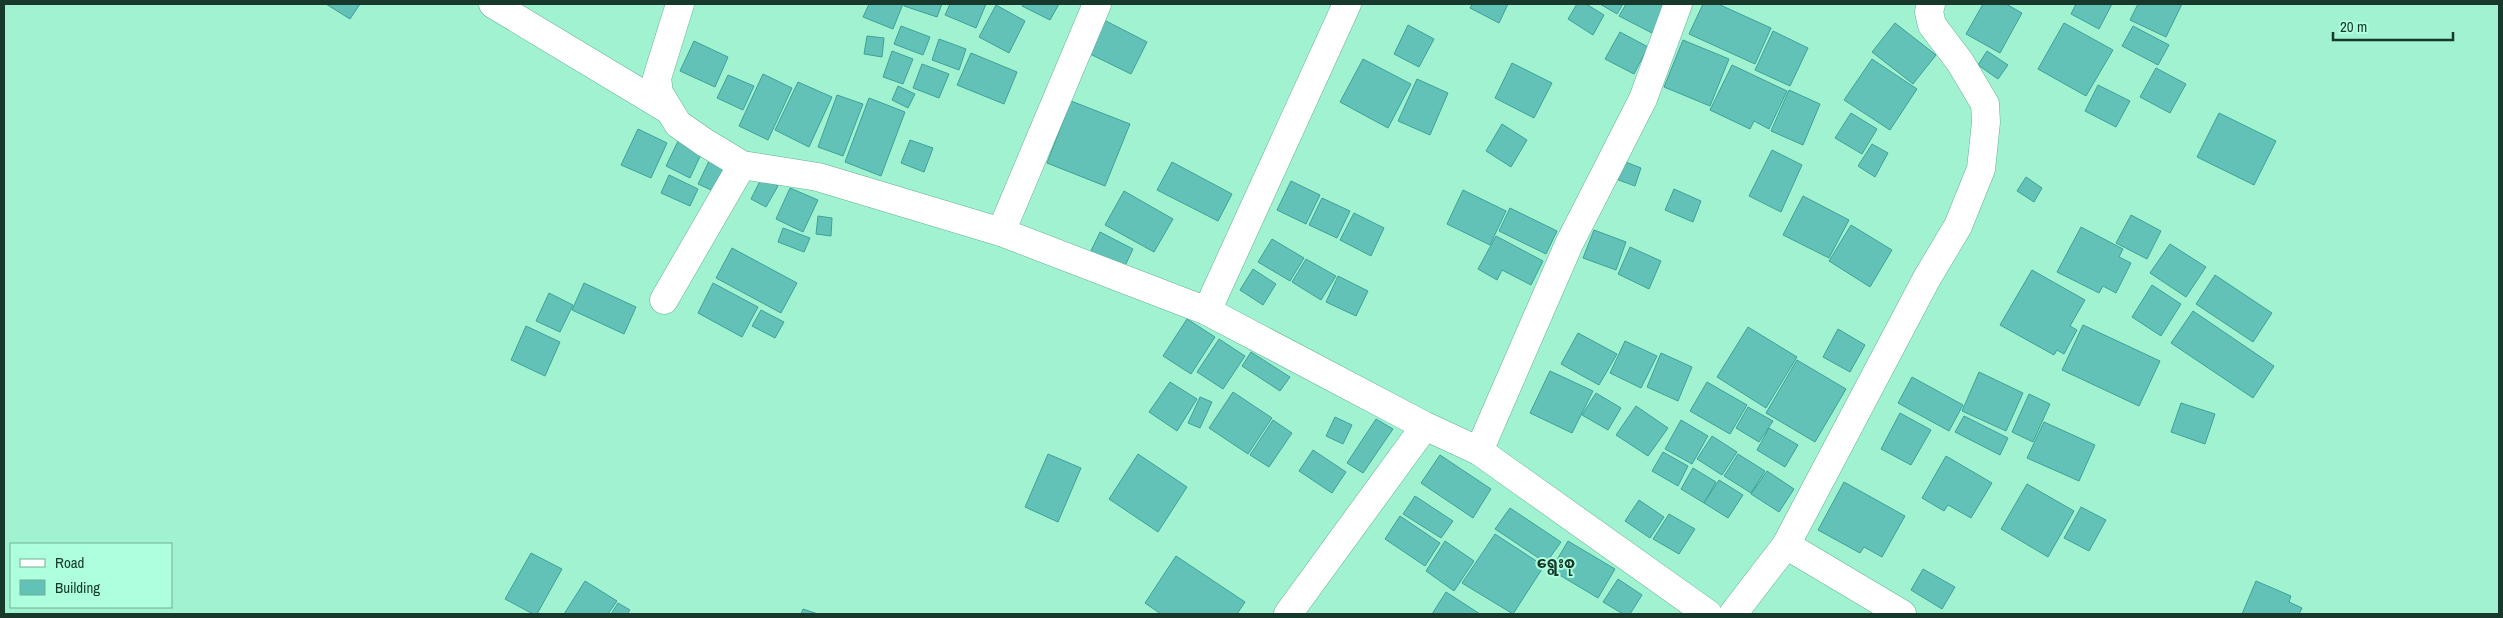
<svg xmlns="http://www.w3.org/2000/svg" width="2503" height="618" viewBox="0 0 2503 618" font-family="'Archivo Narrow','Noto Sans Myanmar',sans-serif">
<rect width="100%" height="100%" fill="#a0f2d0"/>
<!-- building -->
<g fill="#62c2b8" stroke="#3ea198">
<polygon points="326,4 360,4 350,19"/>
<polygon points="869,4 903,4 893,29 863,17"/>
<polygon points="904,4 942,4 937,17 904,6"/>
<polygon points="950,4 986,4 976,28 945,15"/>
<polygon points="1023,4 1059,4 1050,20 1022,6"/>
<polygon points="1472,4 1508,4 1499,23 1470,8"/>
<polygon points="1577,4 1586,4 1604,15 1593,35 1568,19"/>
<polygon points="1600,4 1623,4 1617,14"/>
<polygon points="1626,4 1667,4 1652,33 1619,16"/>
<polygon points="1703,4 1718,4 1771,28 1755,64 1689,34"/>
<polygon points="1983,4 2006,4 2022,13 2000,53 1966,34"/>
<polygon points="2076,4 2112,4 2099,29 2071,14"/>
<polygon points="2138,4 2182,4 2166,37 2130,20"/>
<polygon points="996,5 1025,21 1009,53 979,37"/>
<polygon points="1104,20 1147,42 1131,74 1088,53"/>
<polygon points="1895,23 1936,55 1913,84 1872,52"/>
<polygon points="2064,23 2113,50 2086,96 2038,69"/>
<polygon points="1408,25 1434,39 1419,67 1394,54"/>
<polygon points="901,26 930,37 923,55 894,44"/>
<polygon points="2133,26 2169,45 2158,65 2122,46"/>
<polygon points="1773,31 1808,48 1790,86 1755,70"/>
<polygon points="1620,32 1648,47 1634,74 1605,59"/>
<polygon points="867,36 884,38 882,57 864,54"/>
<polygon points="939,39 966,49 959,70 932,60"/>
<polygon points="1683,40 1729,59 1710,106 1664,87"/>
<polygon points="694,41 728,57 715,87 680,71"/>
<polygon points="892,51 913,59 903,84 883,77"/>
<polygon points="1987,51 2008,65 1998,79 1978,65"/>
<polygon points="971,53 1017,72 1004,104 957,85"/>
<polygon points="1363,59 1411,84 1388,128 1340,102"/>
<polygon points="1872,59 1917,89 1890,130 1844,100"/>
<polygon points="1512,63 1552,83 1534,118 1495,98"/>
<polygon points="922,64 949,74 939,98 913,88"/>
<polygon points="1732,65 1787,91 1769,129 1754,121 1750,129 1710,110"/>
<polygon points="2156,68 2186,84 2170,113 2140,97"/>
<polygon points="763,74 792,88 768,140 739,126"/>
<polygon points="728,75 754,86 743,110 717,98"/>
<polygon points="1417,79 1448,93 1430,135 1398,121"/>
<polygon points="798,82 832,97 809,147 775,130"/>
<polygon points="2098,85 2130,101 2116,127 2085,111"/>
<polygon points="898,86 915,94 908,108 892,100"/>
<polygon points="1789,90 1820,104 1803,145 1771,131"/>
<polygon points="837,95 863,104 843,156 818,147"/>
<polygon points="869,98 905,112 881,176 845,162"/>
<polygon points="1071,101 1130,124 1105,186 1047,163"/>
<polygon points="1851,113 1877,129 1862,154 1835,138"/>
<polygon points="2219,113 2276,141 2254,185 2197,157"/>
<polygon points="1502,124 1527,140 1511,167 1486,151"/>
<polygon points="638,129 667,143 651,178 621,165"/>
<polygon points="680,137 704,148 690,178 666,166"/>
<polygon points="910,140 933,148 924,172 901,163"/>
<polygon points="1872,144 1888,153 1875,177 1858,166"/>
<polygon points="1772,150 1802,165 1781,212 1749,196"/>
<polygon points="711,157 732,167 720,194 698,184"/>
<polygon points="1623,161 1641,168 1635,186 1616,179"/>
<polygon points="1172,162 1232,194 1218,221 1157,190"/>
<polygon points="669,175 698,189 690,206 661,193"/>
<polygon points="762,177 778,186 766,207 751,199"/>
<polygon points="2026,177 2042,188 2034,202 2017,191"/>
<polygon points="1291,181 1320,195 1306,224 1277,210"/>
<polygon points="790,188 818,200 803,232 776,219"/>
<polygon points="1674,189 1701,201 1693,222 1665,210"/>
<polygon points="1463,190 1506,211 1490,245 1447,224"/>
<polygon points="1124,191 1173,219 1154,252 1105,225"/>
<polygon points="1803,196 1849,220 1829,258 1783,235"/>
<polygon points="1322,198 1350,211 1337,238 1309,225"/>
<polygon points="1510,208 1557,231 1546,254 1499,231"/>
<polygon points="1354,213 1384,228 1371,256 1340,240"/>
<polygon points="2131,215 2161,231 2147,259 2116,243"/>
<polygon points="818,216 832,218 831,236 816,234"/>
<polygon points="1851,225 1892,250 1870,287 1829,261"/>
<polygon points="2081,227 2123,249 2119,257 2131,263 2116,293 2103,286 2099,293 2057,272"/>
<polygon points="783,228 810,238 804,252 778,242"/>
<polygon points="1594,230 1626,242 1616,270 1583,258"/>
<polygon points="1100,232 1133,249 1123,270 1090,253"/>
<polygon points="1496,236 1543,261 1531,285 1502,270 1497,280 1478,269"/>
<polygon points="1272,239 1304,258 1290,281 1258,262"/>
<polygon points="2170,244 2206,267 2186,297 2150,273"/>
<polygon points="1630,247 1661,261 1649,289 1618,274"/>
<polygon points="732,248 797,283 781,313 716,278"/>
<polygon points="1306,259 1336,276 1321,300 1292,282"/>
<polygon points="1253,269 1276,284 1263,305 1240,290"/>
<polygon points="2032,270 2085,300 2070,326 2077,330 2064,354 2057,350 2054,355 2000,325"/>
<polygon points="2215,275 2272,313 2253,342 2196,304"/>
<polygon points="1338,276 1368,291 1356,316 1326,302"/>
<polygon points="584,283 636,307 624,334 572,310"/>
<polygon points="713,283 758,307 742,337 698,313"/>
<polygon points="2152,285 2181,304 2161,336 2132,317"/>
<polygon points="549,293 573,305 560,332 536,321"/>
<polygon points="761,310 784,322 775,338 752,326"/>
<polygon points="2193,311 2274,366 2253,398 2171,343"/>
<polygon points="1187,319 1215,337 1191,374 1163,356"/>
<polygon points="2083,325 2160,361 2139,406 2062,370"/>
<polygon points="526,326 560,342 545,376 511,360"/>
<polygon points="1748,327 1797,357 1766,408 1717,377"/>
<polygon points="1838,329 1865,345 1850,372 1823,357"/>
<polygon points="1578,333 1617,354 1599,385 1561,364"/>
<polygon points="1219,339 1245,356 1223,389 1197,372"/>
<polygon points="1625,341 1657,356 1641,388 1610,373"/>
<polygon points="1251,352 1290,377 1280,391 1242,366"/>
<polygon points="1661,353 1692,367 1678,401 1647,387"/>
<polygon points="1797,360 1846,389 1815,442 1766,413"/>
<polygon points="1550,371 1593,391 1572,433 1530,413"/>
<polygon points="1979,372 2023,393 2006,431 1962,411"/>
<polygon points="1912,377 1963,405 1949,431 1898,403"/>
<polygon points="1170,382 1197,399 1177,431 1149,412"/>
<polygon points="1707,382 1747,405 1730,434 1690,411"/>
<polygon points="1233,392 1272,418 1248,454 1209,428"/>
<polygon points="1596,393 1621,408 1608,430 1582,415"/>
<polygon points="2029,394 2050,404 2033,442 2012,432"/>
<polygon points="1200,397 1212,402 1200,428 1188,423"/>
<polygon points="2181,403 2215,414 2205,444 2171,432"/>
<polygon points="1636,406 1668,428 1648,456 1616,435"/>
<polygon points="1748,407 1773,421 1759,442 1736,428"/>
<polygon points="1900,413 1931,430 1911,465 1881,449"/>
<polygon points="1964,416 2008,438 2000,455 1955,432"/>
<polygon points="1335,417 1352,425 1343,444 1326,436"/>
<polygon points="1376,419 1393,429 1363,473 1347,463"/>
<polygon points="1273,420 1292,433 1269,467 1250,455"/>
<polygon points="1681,420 1708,436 1692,464 1665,449"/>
<polygon points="2044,422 2095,445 2079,481 2027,458"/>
<polygon points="1769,428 1798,445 1785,467 1757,450"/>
<polygon points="1712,436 1737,452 1722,475 1697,459"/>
<polygon points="1313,450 1346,472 1332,493 1299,471"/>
<polygon points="1663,452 1688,466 1678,486 1652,471"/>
<polygon points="1048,454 1081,468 1058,522 1025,507"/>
<polygon points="1138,454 1187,487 1158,532 1109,499"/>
<polygon points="1738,454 1765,471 1751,493 1724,476"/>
<polygon points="1440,455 1491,489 1473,518 1421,483"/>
<polygon points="1946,456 1992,483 1971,518 1948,505 1944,511 1922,498"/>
<polygon points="1693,468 1716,482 1704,503 1681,489"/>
<polygon points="1767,471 1794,489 1779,512 1751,494"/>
<polygon points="1719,480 1743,495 1728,518 1704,503"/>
<polygon points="1844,482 1905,516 1882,557 1864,547 1860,553 1818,530"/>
<polygon points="2027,484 2074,511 2048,557 2001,529"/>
<polygon points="1415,496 1453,521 1441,538 1403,514"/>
<polygon points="1639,500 1664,517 1650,538 1625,521"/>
<polygon points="2081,507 2106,520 2089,551 2064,538"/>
<polygon points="1510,508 1561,542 1546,563 1495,529"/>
<polygon points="1669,514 1695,529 1679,554 1653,539"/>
<polygon points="1400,516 1440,543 1425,566 1385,539"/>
<polygon points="1495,534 1544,566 1513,614 1462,583"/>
<polygon points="1445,541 1474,561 1454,591 1426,571"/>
<polygon points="1568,541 1615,569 1598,598 1551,570"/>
<polygon points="531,553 562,569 537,614 533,614 505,599"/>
<polygon points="1176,556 1245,602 1237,614 1161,614 1145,603"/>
<polygon points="1923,569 1955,587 1942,609 1911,590"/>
<polygon points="1618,579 1642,595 1630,614 1623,614 1603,602"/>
<polygon points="585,581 617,601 608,614 564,614"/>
<polygon points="2256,581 2291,596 2289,602 2302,608 2299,614 2242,614"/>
<polygon points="1446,592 1480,614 1432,614"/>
<polygon points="618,603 630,610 627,614 611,614"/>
<polygon points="803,609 818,614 801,614"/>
</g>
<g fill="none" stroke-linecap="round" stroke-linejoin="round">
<defs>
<g id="street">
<polyline points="493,4 669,110"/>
<polyline points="680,4 657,78 659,93 678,124 704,142 742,165 818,177 1001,232 1207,311 1425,426 1479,451 1708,614"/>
<polyline points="1001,232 1097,4"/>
<polyline points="664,300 742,165"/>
<polyline points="1207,311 1347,4"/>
<polyline points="1479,451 1569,244 1643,99 1678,4"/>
<polyline points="1786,545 1902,614"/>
<polyline points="1288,614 1425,426"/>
<polyline points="1733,614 1786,545 1927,278 1958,226 1981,169 1986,122 1985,104 1960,62 1932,25 1929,12 1931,4"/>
</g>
</defs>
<!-- street casing -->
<use href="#street" stroke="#62b394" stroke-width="29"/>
<!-- street -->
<use href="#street" stroke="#fff" stroke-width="28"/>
</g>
<g text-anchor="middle" stroke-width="4" stroke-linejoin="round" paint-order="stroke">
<!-- quarter labels -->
<g font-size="16" font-weight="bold" fill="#17392c" stroke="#adffdd">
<text x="1556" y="568">ရွေးစု</text>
</g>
</g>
<!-- border -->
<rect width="2503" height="618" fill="none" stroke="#17392c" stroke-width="10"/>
<!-- legend -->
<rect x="10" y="543" width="162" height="65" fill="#adffdd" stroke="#71b096"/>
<rect x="20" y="559" width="25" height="8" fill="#ffffff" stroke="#71b096"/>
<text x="55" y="568" font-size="15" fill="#17392c">Road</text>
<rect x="20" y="580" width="25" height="15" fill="#62c2b8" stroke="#71b096"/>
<text x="55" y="593" font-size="15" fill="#17392c">Building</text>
<!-- scale -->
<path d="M2333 32v8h120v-8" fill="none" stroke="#17392c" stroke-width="2.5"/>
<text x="2340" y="32" font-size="15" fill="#17392c" stroke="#adffdd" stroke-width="4" paint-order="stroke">20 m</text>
</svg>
